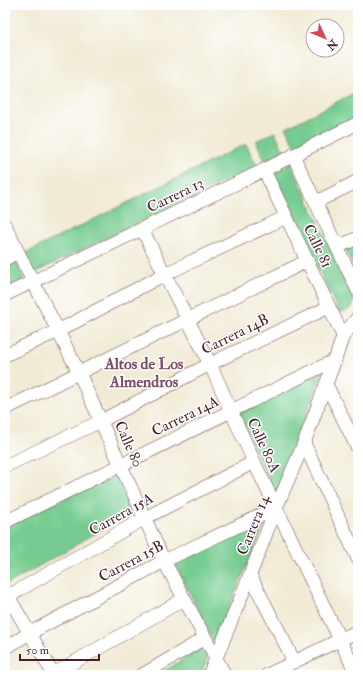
<svg xmlns="http://www.w3.org/2000/svg" width="363" height="680" viewBox="0 0 363 680" font-family="'IM FELL Double Pica',serif">
<rect width="100%" height="100%" fill="#fff"/>
<filter id="ink" filterUnits="userSpaceOnUse"><feTurbulence type="fractalNoise" baseFrequency=".025" numOctaves="2"/><feDisplacementMap in="SourceGraphic" scale="8" xChannelSelector="R" yChannelSelector="G"/><feConvolveMatrix kernelMatrix="1 2 1 2 8 2 1 2 1" color-interpolation-filters="sRGB"/></filter>
<filter id="wash" filterUnits="userSpaceOnUse"><feTurbulence type="fractalNoise" baseFrequency=".012" numOctaves="4" result="noise"/><feDisplacementMap in="SourceGraphic" scale="16" xChannelSelector="R" yChannelSelector="G"/><feGaussianBlur stdDeviation="0.9" result="paint"/><feColorMatrix in="noise" values="0 0 0 0 0 0 0 0 0 0 0 0 0 0 0 0 0 1.4 0 .05"/><feComposite in="paint" operator="in"/></filter>
<g filter="url(#wash)">
<rect width="100%" height="100%" fill="#f1ebd5"/>
<!-- green -->
<g fill="#76cc90" stroke="#60765e">
<polygon points="358,91 358,116 296,148 286,128"/>
<polygon points="275,132 284,152 265,161 256,141"/>
<polygon points="246,144 257,166 34,273 24,254"/>
<path d="M291,164L355,299C352,309 349,311 339,312L272,171Z"/>
<polygon points="358,242 358,277 345,248"/>
<polygon points="15,259 24,280 5,289 5,264"/>
<polygon points="323,371 276,495 238,413"/>
<polygon points="116,474 134,511 8,584 5,579 5,527"/>
<polygon points="267,518 214,643 174,561"/>
<polygon points="203,647 208,656 200,675 162,675 161,673"/>
</g>
</g>
<g filter="url(#ink)">
<g fill="none" stroke-linecap="round" stroke-linejoin="round">
<defs>
<g id="minor">
<polyline points="293,155 358,291"/>
<polyline points="264,170 343,336"/>
<polyline points="316,202 358,181"/>
<polyline points="5,225 18,252 58,331 79,373 164,561 225,675"/>
<polyline points="142,229 210,364 254,462 357,675"/>
<polyline points="337,247 358,238"/>
<polyline points="5,259 18,252"/>
<polyline points="5,295 264,170 358,123"/>
<polyline points="5,355 58,331 165,274 286,217"/>
<polyline points="326,384 358,449"/>
<polyline points="5,409 307,261"/>
<polyline points="304,443 358,559"/>
<polyline points="5,466 101,421 210,364 329,307"/>
<polyline points="5,522 335,360"/>
<polyline points="250,575 294,661"/>
<polyline points="5,591 54,675"/>
<polyline points="5,598 145,518 254,462"/>
<polyline points="5,648 30,633 164,561 276,508"/>
<polyline points="52,675 184,599"/>
<polyline points="142,675 205,638"/>
<polyline points="209,675 250,575 276,508 304,443 335,360 343,336 358,317"/>
<polyline points="267,675 358,631"/>
</g>
</defs>
<!-- minor casing -->
<use href="#minor" stroke="#633e44" stroke-width="14"/>
<!-- minor -->
<use href="#minor" stroke="#fff" stroke-width="13"/>
</g>
</g>
<g text-anchor="middle" stroke-width="3" stroke-linejoin="round" paint-order="stroke">
<!-- street labels -->
<g font-size="15" fill="#4a1f2b" stroke="#fff">
<text transform="translate(175 195) rotate(-26)" y="5">Carrera 13</text>
<text transform="translate(318 246) rotate(64)" y="5">Calle 81</text>
<text transform="translate(235 334) rotate(-26)" y="5">Carrera 14B</text>
<text transform="translate(185 416) rotate(-26)" y="5">Carrera 14A</text>
<text transform="translate(129 444) rotate(66)" y="5">Calle 80</text>
<text transform="translate(264 445) rotate(65)" y="5">Calle 80A</text>
<text transform="translate(121 514) rotate(-29)" y="5">Carrera 15A</text>
<text transform="translate(253 525) rotate(-68)" y="5">Carrera 14</text>
<text transform="translate(131 561) rotate(-28)" y="5">Carrera 15B</text>
</g>
<!-- neighbourhood labels -->
<g font-size="16" font-weight="bold" fill="#7c4f65" stroke="#fff">
<text x="144" y="369">Altos de Los<tspan x="144" dy="18">Almendros</tspan></text>
</g>
</g>
<!-- margin -->
<rect width="363" height="680" fill="none" stroke="#fff" stroke-width="20"/>
<!-- north arrow -->
<g transform="translate(325 38) rotate(134)"><circle r="19" fill="#ffffff" stroke="#b7a5aa"/>
<path d="M0-3L7 15L0 10L-7 15Z" fill="#d1495b"/>
<text y="-6" font-size="11" font-weight="bold" text-anchor="middle" fill="#4a1f2b">N</text>
</g>
<!-- scale -->
<path d="M20 654v6h79v-6" fill="none" stroke="#4a1f2b" stroke-width="2"/>
<text x="26" y="654" font-size="12" fill="#4a1f2b" stroke="#ffffff" stroke-width="3" paint-order="stroke">50 m</text>
</svg>
